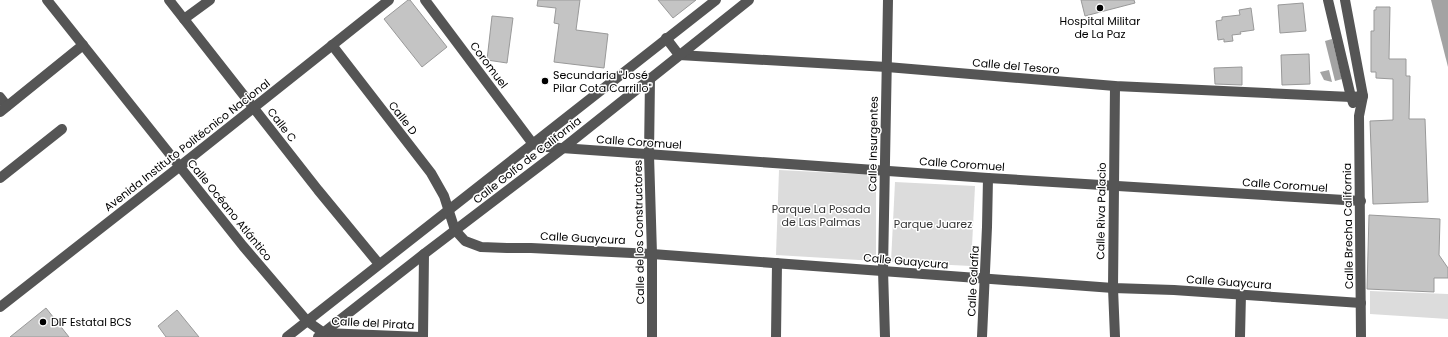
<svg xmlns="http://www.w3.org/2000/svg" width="1448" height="337" viewBox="0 0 1448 337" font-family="Poppins,sans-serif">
<rect width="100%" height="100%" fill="#fff"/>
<!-- green -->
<g fill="#dcdcdc">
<polygon points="779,170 876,175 876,261 776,255"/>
<polygon points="895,182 975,186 971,266 891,262"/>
<polygon points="1370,291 1448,294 1448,319 1370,314"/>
</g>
<!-- water -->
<g fill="#a3a3a3">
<polygon points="1431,0 1448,0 1448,67"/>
<polygon points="1332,39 1342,79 1335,81 1325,41"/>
<polygon points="1329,70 1332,82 1324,80 1320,72"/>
</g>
<!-- building -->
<g fill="#c4c4c4" stroke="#999">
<polygon points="408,0 410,0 447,47 422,67 384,19"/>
<polygon points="538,0 580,0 576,30 608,34 604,68 554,62 559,24 554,23 556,8 537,6"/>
<polygon points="658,0 696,0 673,18"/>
<polygon points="1081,0 1134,0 1135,3 1085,16"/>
<polygon points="1303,3 1306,31 1280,33 1278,5"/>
<polygon points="1376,7 1390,7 1389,59 1406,59 1406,76 1410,76 1409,119 1425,119 1428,202 1373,204 1370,121 1393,120 1393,79 1376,78 1376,72 1371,72 1371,31 1374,31 1374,10 1376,10"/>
<polygon points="1251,8 1254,30 1240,32 1241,34 1232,35 1233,41 1224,42 1224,39 1218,40 1216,21 1222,20 1222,17 1240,15 1239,10"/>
<polygon points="492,16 513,18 507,63 487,60"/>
<polygon points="1309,54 1310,84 1282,85 1281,55"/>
<polygon points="1242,67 1242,85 1215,84 1214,68"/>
<polygon points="1369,215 1440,219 1439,255 1448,268 1448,278 1434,278 1434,292 1367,289"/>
<polygon points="46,308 69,337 10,337"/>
<polygon points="177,310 199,337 166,337 158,326"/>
</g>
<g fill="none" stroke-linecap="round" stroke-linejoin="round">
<!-- minor -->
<g stroke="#555" stroke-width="10">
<polyline points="47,0 243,246 307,321 324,333 422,337"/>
<polyline points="169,0 318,190 379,264"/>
<polyline points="425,0 533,144 547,147 988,178 1361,201"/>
<polyline points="1328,0 1351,97 1353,103"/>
<polyline points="1345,0 1363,96 1359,116 1361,337"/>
<polyline points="184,19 210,0"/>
<polyline points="666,38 679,55 887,67 1115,86 1351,97 1363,96"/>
<polyline points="332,45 431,173 444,196 455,230 465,241 481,247 507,248 531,248 652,254 1113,288 1174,290 1361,303"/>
<polyline points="650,78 649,155 652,254 652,337"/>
<polyline points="0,97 7,106"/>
<polyline points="0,112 83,45"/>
<polyline points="0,178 62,129"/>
<polyline points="0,307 179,167 389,0"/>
<polyline points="287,337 716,0"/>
<polyline points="318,337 424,254 562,149 749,0"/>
<polyline points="423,337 424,254"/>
<polyline points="776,337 777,263"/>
<polyline points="885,337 883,270 888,0"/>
<polyline points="982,337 987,227 988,178"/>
<polyline points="1115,337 1113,288 1115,86"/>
<polyline points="1240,337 1241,294"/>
</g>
</g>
<!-- markers -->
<g fill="#000" stroke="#fff" stroke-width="1.5">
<circle cx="1100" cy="8" r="4"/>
<circle cx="545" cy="81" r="4"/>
<circle cx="43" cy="322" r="4"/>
</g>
<g text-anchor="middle" stroke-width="3" stroke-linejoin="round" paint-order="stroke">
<!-- poi labels -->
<g font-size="11" fill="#000" stroke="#fff" text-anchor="start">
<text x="1100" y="25" text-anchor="middle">Hospital Militar<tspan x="1100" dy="13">de La Paz</tspan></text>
<text x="553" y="79">Secundaria "José<tspan x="553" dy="13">Pilar Cota Carrillo"</tspan></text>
<text x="51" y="326">DIF Estatal BCS</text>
</g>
<!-- street labels -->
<g font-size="11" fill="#000" stroke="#fff">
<text transform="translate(489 65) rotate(53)" y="4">Coromuel</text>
<text transform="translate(1016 66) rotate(5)" y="4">Calle del Tesoro</text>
<text transform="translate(403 118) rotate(52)" y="4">Calle D</text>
<text transform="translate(282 125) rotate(52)" y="4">Calle C</text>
<text transform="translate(639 142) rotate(4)" y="4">Calle Coromuel</text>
<text transform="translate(873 144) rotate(-89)" y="4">Calle Insurgentes</text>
<text transform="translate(187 145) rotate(-38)" y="4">Avenida Instituto Politécnico Nacional</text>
<text transform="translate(527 160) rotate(-38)" y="4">Calle Golfo de California</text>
<text transform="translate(962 164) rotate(4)" y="4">Calle Coromuel</text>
<text transform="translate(1285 185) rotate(4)" y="4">Calle Coromuel</text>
<text transform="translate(230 210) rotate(51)" y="4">Calle Océano Atlántico</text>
<text transform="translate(1101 211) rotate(-89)" y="4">Calle Riva Palacio</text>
<text transform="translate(1348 226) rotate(-91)" y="4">Calle Brecha California</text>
<text transform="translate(639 232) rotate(-91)" y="4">Calle de los Constructores</text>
<text transform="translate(583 238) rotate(3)" y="4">Calle Guaycura</text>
<text transform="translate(906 261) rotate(5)" y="4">Calle Guaycura</text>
<text transform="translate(973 281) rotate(-87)" y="4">Calle Calafia</text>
<text transform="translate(1229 282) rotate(4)" y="4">Calle Guaycura</text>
<text transform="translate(373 323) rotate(3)" y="4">Calle del Pirata</text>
</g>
<!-- park labels -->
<g font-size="11" fill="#333" stroke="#fff">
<text x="821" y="213">Parque La Posada<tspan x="821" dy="13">de Las Palmas</tspan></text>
<text x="933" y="228">Parque Juarez</text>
</g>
</g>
</svg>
